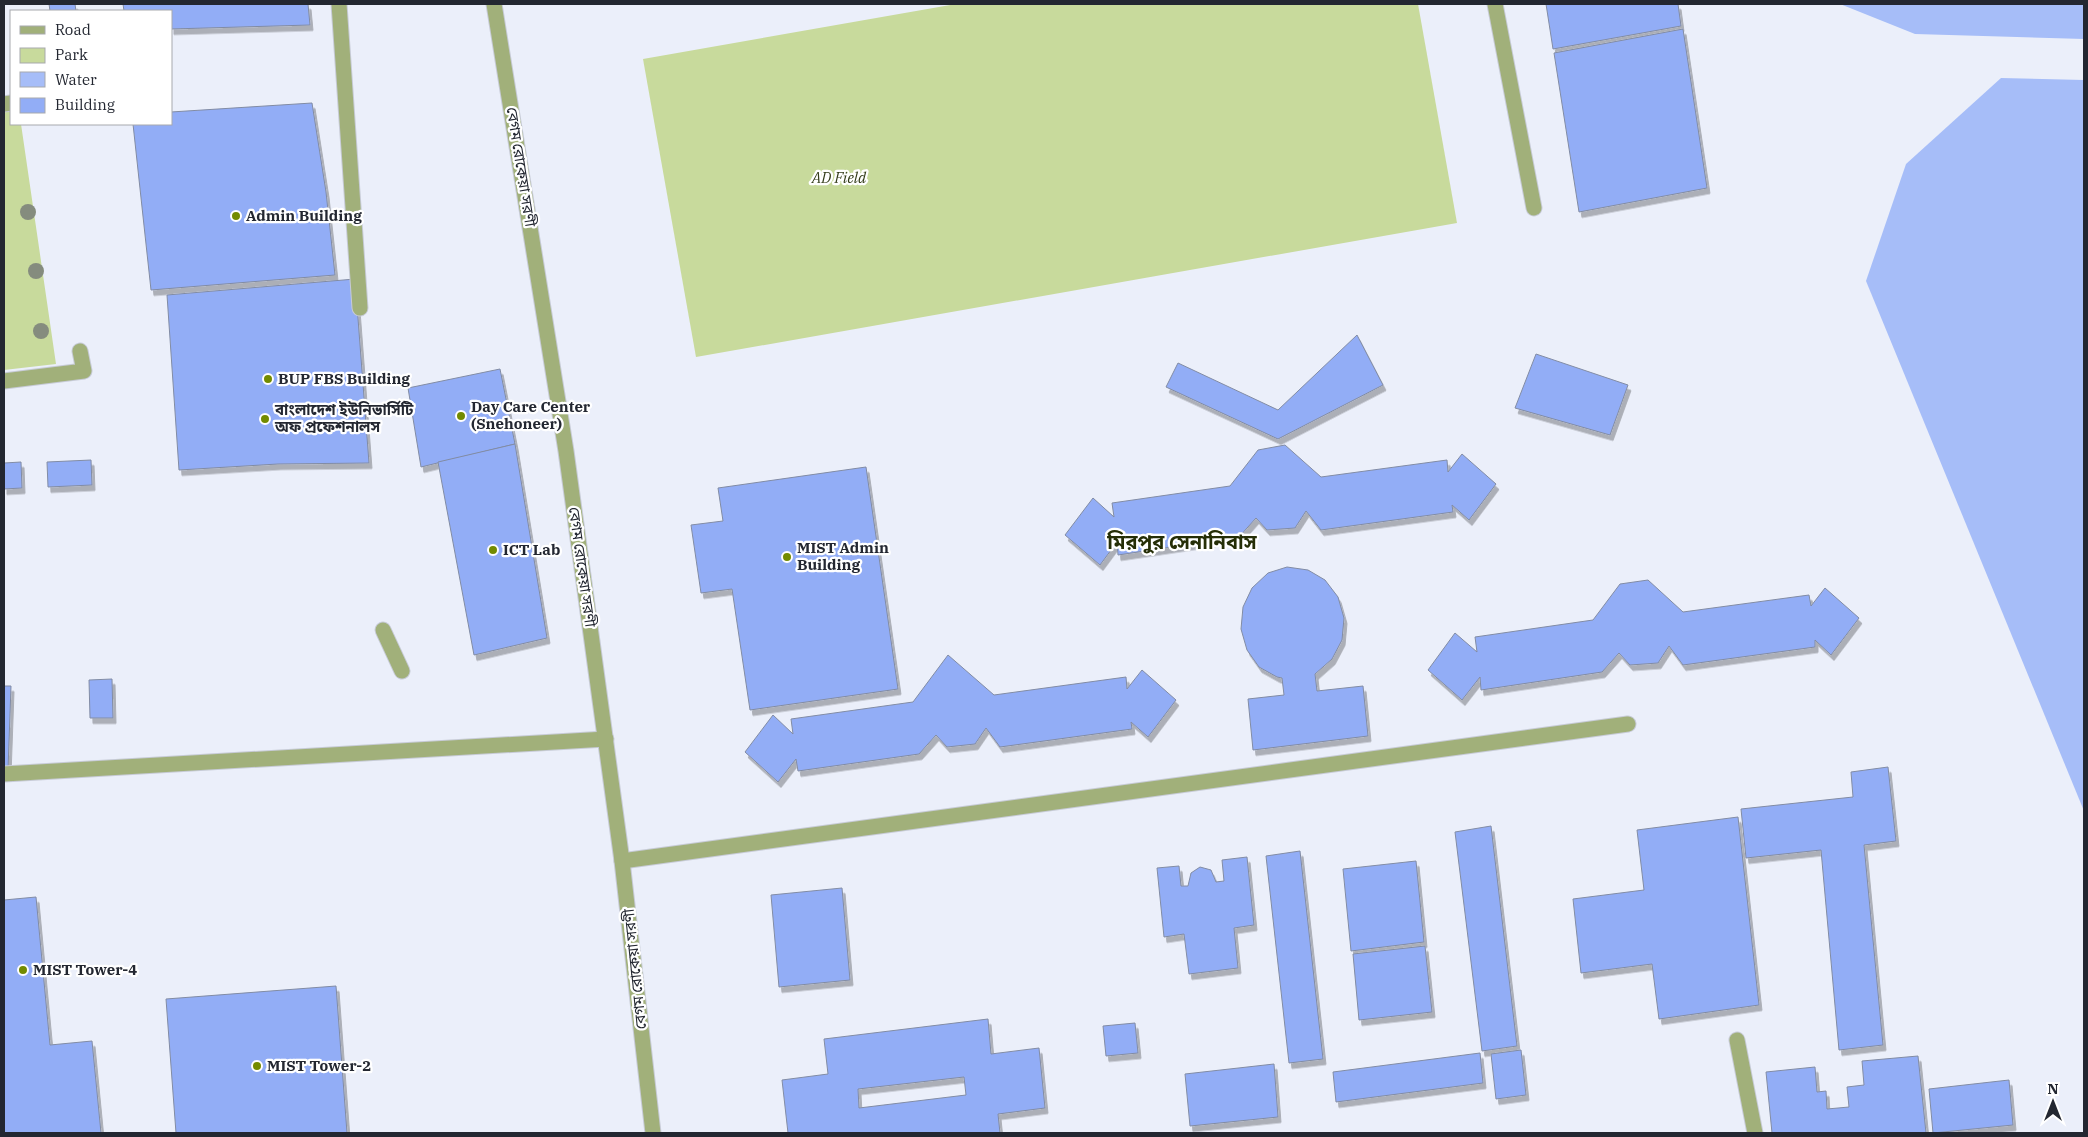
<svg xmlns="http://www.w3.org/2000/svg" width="2088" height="1137" viewBox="0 0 2088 1137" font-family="'IBM Plex Serif','Noto Sans Bengali',serif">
<defs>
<filter id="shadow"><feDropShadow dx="3" dy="5.5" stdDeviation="0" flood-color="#0004"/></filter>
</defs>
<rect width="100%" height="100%" fill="#ebeffa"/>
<!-- green -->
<g fill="#c8da9c">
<polygon points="956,4 1418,4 1457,223 696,357 643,59"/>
<polygon points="11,111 11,124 21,124 56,364 4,370 4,112"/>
</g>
<!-- water -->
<g fill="#a6bdf8">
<polygon points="1840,4 2084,4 2084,39 1915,34"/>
<polygon points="2001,78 2084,80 2084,811 1866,281 1906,164"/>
</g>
<!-- building -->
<g fill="#92adf6" stroke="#828ca4" fill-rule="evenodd" filter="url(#shadow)">
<polygon points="49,4 75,4 76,11 50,11"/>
<polygon points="123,4 308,4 310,25 171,29 171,11 124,11"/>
<polygon points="1546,4 1678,4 1681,26 1553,49"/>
<polygon points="1683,29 1707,188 1579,212 1554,53"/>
<polygon points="312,103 326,192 335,275 151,290 133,124 171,124 171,112"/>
<polygon points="355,279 369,463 278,464 179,470 167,295"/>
<polygon points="1357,335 1383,385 1278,439 1166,387 1178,363 1278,410"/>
<polygon points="1536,354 1628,385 1610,435 1515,408"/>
<polygon points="500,369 515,444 421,467 408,388"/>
<polygon points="515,444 547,638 474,655 438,462"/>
<polygon points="1285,445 1321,477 1447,460 1448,472 1462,454 1496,484 1469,520 1452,505 1453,512 1321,530 1306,511 1295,528 1267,530 1256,518 1239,537 1118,555 1117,542 1100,565 1065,535 1093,498 1114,517 1112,503 1230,486 1258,450"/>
<polygon points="91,460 92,485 48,487 47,462"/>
<polygon points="21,462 22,488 4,489 4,463"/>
<polygon points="866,467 898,689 750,710 732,589 701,593 691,525 723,521 718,488"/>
<polygon points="1287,567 1308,570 1325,580 1338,597 1344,618 1342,640 1332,659 1315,674 1317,691 1363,686 1368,736 1253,750 1248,699 1284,695 1282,678 1277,677 1259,667 1247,650 1241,629 1243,607 1252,588 1268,573"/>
<polygon points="1648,580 1683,612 1809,595 1811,606 1825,588 1859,618 1831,655 1815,640 1815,647 1683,665 1669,646 1658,663 1630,665 1619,653 1602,672 1481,690 1480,677 1462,700 1428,670 1455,633 1477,652 1475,637 1593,620 1620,584"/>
<polygon points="948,655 994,695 1126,677 1127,689 1142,670 1176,700 1148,737 1131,722 1132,729 1000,747 986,728 975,744 947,747 936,735 919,754 798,771 796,759 778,782 745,752 773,715 793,734 791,719 913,702"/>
<polygon points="112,679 113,718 90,718 89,680"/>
<polygon points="4,686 11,686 8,770 4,769"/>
<polygon points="1888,767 1896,841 1864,845 1883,1045 1839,1050 1821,850 1746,858 1741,809 1853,797 1851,772"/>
<polygon points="1738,817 1759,1005 1659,1019 1652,964 1581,973 1573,899 1644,890 1637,830"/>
<polygon points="1491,826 1517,1046 1482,1051 1455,832"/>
<polygon points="1300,851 1323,1059 1289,1063 1266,856"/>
<polygon points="1247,857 1254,925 1234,928 1238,968 1189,974 1184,934 1164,937 1157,868 1179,866 1181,886 1188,886 1191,873 1200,867 1211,870 1216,882 1224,881 1222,860"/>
<polygon points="1416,861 1424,942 1351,951 1343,869"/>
<polygon points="842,888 850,980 779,987 771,895"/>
<polygon points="36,897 50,1045 92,1041 101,1133 4,1133 4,900"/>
<polygon points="1425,946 1432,1012 1359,1020 1353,954"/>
<polygon points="336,986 347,1133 176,1133 166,999"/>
<path d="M988,1019L991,1054L1039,1048L1045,1108L998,1114L1000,1133H788L782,1080L828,1074L824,1039ZM964,1077L966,1095L859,1108L858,1089Z"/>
<polygon points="1135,1023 1138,1053 1106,1056 1103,1026"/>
<polygon points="1521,1050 1526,1095 1496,1099 1491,1054"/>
<polygon points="1480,1053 1483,1083 1336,1102 1333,1072"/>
<polygon points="1918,1056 1926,1133 1772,1133 1766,1072 1815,1067 1817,1092 1826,1091 1827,1109 1849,1107 1847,1087 1864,1085 1862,1061"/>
<polygon points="1274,1064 1278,1117 1190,1126 1185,1074"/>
<polygon points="2009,1080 2013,1125 1933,1133 1929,1089"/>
</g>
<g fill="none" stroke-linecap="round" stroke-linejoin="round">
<defs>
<g id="service">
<polyline points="339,4 360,308"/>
<polyline points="383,630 402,671"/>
<polyline points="1737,1040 1755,1133"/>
</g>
<g id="pedestrian">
<polyline points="4,104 11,103"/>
<polyline points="4,381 84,371 80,351"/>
</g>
<g id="minor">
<polyline points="1495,4 1534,208"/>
<polyline points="4,774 606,739"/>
<polyline points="622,861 1628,724"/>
</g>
<polyline id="tertiary" points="494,4 566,451 622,861 653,1133"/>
</defs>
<!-- service casing -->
<use href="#service" stroke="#c7cbd6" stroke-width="17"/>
<!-- pedestrian casing -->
<use href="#pedestrian" stroke="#c7cbd6" stroke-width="17"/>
<!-- minor casing -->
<use href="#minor" stroke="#c7cbd6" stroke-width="17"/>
<!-- tertiary casing -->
<use href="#tertiary" stroke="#c7cbd6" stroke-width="17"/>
<!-- service -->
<use href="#service" stroke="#a1b07a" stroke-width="15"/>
<!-- pedestrian -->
<use href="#pedestrian" stroke="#a1b07a" stroke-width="15"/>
<!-- minor -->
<use href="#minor" stroke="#a1b07a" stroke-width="15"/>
<!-- tertiary -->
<use href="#tertiary" stroke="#a1b07a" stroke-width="15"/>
</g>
<!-- trees -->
<g fill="#858c7e">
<circle cx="28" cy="212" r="8"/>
<circle cx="36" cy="271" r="8"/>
<circle cx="41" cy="331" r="8"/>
</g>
<!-- markers -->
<g fill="#738b00" stroke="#fff" stroke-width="2">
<circle cx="236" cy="216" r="5"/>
<circle cx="268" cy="379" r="5"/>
<circle cx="461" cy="416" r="5"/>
<circle cx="265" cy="419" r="5"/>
<circle cx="493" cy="550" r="5"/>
<circle cx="787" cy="557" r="5"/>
<circle cx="23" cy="970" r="5"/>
<circle cx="257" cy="1066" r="5"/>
</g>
<g text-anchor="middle" stroke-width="4.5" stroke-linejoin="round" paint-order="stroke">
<!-- street labels -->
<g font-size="15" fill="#232731" stroke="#fff">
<text transform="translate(521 167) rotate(81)" y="5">বেগম রোকেয়া সরণী</text>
<text transform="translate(582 567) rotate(82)" y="5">বেগম রোকেয়া সরণী</text>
<text transform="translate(635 969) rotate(-96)" y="5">বেগম রোকেয়া সরণী</text>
</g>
<!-- park labels -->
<g font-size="15" font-style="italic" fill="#323b18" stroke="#fff">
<text x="839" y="183">AD Field</text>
</g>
<!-- poi labels -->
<g font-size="15" font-weight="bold" fill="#232731" stroke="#fff" text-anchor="start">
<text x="246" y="221">Admin Building</text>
<text x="278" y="384">BUP FBS Building</text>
<text x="471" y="412">Day Care Center<tspan x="471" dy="17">(Snehoneer)</tspan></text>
<text x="275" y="415">বাংলাদেশ ইউনিভার্সিটি<tspan x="275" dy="17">অফ প্রফেশনালস</tspan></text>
<text x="797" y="553">MIST Admin<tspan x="797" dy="17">Building</tspan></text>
<text x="503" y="555">ICT Lab</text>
<text x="33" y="975">MIST Tower-4</text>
<text x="267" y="1071">MIST Tower-2</text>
</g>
<!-- district labels -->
<g font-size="20" font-weight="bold" fill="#252e07" stroke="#fff">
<text x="1182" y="549">মিরপুর সেনানিবাস</text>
</g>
</g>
<!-- border -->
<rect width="2088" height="1137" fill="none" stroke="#232731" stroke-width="10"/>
<!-- legend -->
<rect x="10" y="10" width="162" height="115" fill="#ffffff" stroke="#a7a9ad"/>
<rect x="20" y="26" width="25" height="8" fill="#a1b07a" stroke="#a7a9ad"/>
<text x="55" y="35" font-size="15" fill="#232731">Road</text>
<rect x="20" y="48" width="25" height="15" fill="#c8da9c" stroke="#a7a9ad"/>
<text x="55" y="60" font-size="15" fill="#232731">Park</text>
<rect x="20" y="72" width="25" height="15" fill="#a6bdf8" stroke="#a7a9ad"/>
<text x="55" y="85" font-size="15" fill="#232731">Water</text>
<rect x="20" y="98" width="25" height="15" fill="#92adf6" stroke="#a7a9ad"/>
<text x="55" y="110" font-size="15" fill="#232731">Building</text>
<!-- north arrow -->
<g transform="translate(2053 1102)" stroke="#ffffff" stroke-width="4" paint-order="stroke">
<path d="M0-4L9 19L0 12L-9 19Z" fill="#232731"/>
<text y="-8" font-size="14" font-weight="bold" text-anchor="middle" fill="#232731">N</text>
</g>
</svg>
